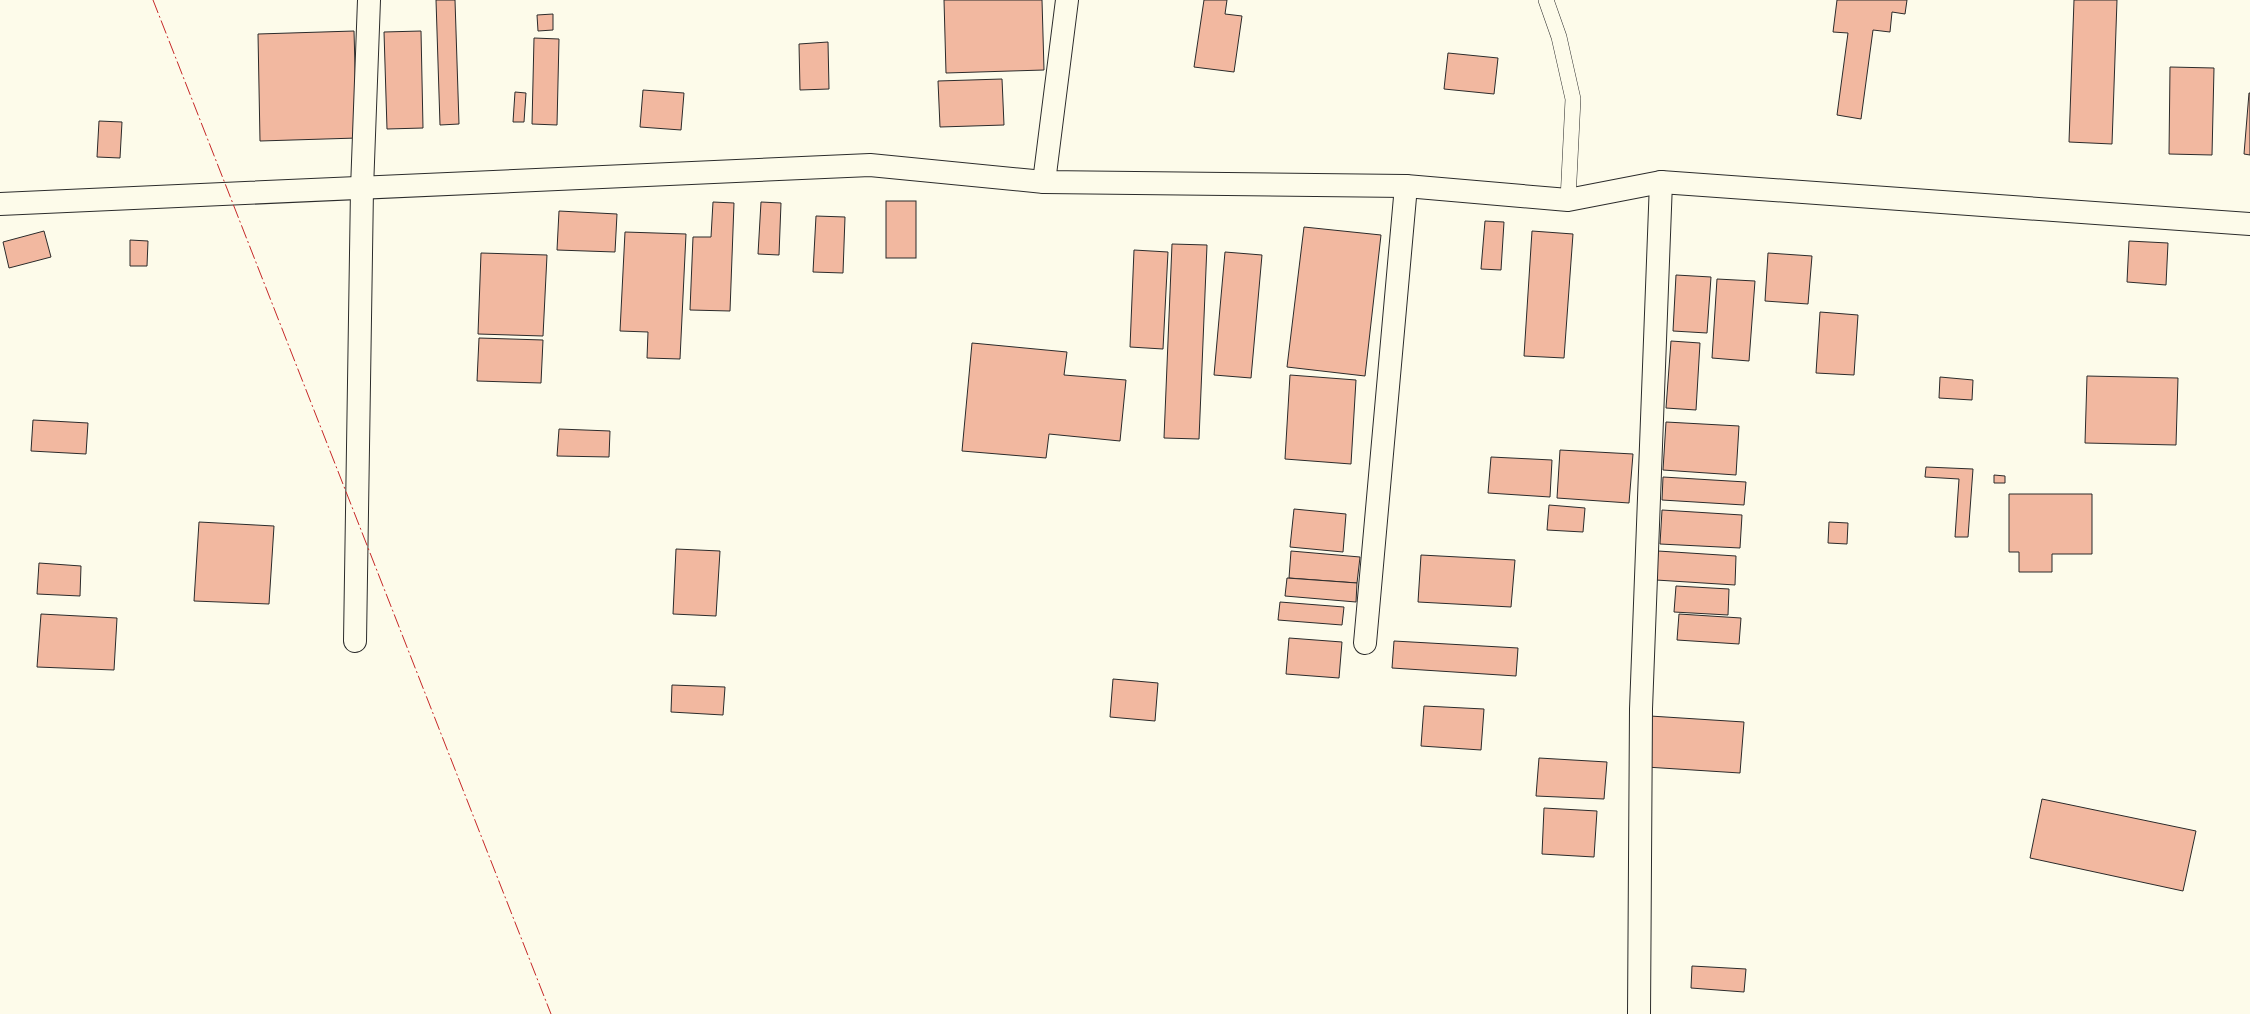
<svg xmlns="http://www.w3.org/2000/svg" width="2250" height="1014" viewBox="0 0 2250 1014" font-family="'Exo 2',sans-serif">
<rect width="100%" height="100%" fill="#fdfbea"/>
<!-- building -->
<g fill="#f2b8a0" stroke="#2b2b2b">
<polygon points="436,0 455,0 459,124 440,125"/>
<polygon points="944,0 1042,0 1044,70 946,73"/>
<polygon points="1204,0 1227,0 1225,14 1242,16 1234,72 1194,67"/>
<polygon points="1837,0 1907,0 1905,14 1892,12 1890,32 1873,30 1861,119 1837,115 1848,33 1833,32"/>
<polygon points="2074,0 2117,0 2112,144 2069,142"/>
<polygon points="553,14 553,30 538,31 537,15"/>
<polygon points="354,31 357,138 260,141 258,34"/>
<polygon points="421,31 423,128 387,129 384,32"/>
<polygon points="534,38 559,39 557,125 532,124"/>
<polygon points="828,42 829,89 800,90 799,44"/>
<polygon points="1448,53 1498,58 1494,94 1444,89"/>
<polygon points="2170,67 2214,68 2212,155 2169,154"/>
<polygon points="1002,79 1004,125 940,127 938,81"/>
<polygon points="643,90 684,93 681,130 640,127"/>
<polygon points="515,92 526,93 524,122 513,122"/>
<polygon points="2249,93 2250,93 2250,155 2244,154"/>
<polygon points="99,121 122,122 120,158 97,157"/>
<rect x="886" y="201" width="30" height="57"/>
<polygon points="713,202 734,203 730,311 690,310 693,237 711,237"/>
<polygon points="761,202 781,203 779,255 758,254"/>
<polygon points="559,211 617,214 615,252 557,250"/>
<polygon points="816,216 845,217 843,273 813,272"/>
<polygon points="1485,221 1504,222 1501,270 1481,269"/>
<polygon points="1304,227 1381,235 1365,376 1287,367"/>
<polygon points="44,231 51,257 9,268 3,242"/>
<polygon points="1532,231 1573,234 1564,358 1524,356"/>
<polygon points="625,232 686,234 680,359 647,358 648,332 620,331"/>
<polygon points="130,240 148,241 147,266 130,266"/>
<polygon points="2129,241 2168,243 2166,285 2127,282"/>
<polygon points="1172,244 1207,245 1199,439 1164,438"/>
<polygon points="1134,250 1168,252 1163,349 1130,347"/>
<polygon points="1225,252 1262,255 1251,378 1214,375"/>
<polygon points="481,253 547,255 543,336 478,334"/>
<polygon points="1768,253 1812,256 1808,304 1765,301"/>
<polygon points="1676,275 1711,277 1707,333 1673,331"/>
<polygon points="1717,279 1755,281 1749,361 1712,358"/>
<polygon points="1820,312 1858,315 1854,375 1816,373"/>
<polygon points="479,338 543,340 541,383 477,381"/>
<polygon points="1671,341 1700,343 1696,410 1666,408"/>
<polygon points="972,343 1067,352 1064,375 1126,380 1120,441 1049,434 1046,458 962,451"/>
<polygon points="1290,375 1356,380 1351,464 1285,459"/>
<polygon points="2087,376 2178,378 2176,445 2085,443"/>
<polygon points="1940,377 1973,380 1972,400 1939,398"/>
<polygon points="33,420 88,423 86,454 31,451"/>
<polygon points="1666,422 1739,426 1736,475 1663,470"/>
<polygon points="559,429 610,431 609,457 557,456"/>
<polygon points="1560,450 1633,454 1629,503 1557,498"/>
<polygon points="1491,457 1552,460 1550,497 1488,493"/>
<polygon points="1926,467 1973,469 1968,537 1955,537 1959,479 1925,477"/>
<polygon points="1994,475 2005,476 2005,483 1994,483"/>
<polygon points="1663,477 1746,482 1744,505 1662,500"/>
<polygon points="2009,494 2092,494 2092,554 2052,554 2052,572 2019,572 2019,552 2009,552"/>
<polygon points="1549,505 1585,508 1583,532 1547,530"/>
<polygon points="1294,509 1346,514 1343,552 1290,547"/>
<polygon points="1662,510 1742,515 1740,548 1660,544"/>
<polygon points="199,522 274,526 269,604 194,601"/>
<polygon points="1829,522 1848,523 1847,544 1828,543"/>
<polygon points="676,549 720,551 716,616 673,614"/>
<polygon points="1291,551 1360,557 1357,583 1289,578"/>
<polygon points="1658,551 1736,556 1735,585 1656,580"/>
<polygon points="1421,555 1515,560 1511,607 1418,602"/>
<polygon points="39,563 81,566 80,596 37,594"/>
<polygon points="1287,578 1357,583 1356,602 1285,596"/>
<polygon points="1676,586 1729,589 1728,615 1674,612"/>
<polygon points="1280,602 1344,607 1342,625 1278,620"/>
<polygon points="41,614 117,618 114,670 37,667"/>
<polygon points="1679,614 1741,618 1739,644 1677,640"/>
<polygon points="1289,638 1342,642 1339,678 1286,674"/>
<polygon points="1394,641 1518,648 1516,676 1392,668"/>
<polygon points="1113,679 1158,683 1155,721 1110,717"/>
<polygon points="672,685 725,687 723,715 671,712"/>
<polygon points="1424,706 1484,709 1481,750 1421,746"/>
<polygon points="1650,716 1744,722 1740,773 1646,767"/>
<polygon points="1539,758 1607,762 1604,799 1536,796"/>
<polygon points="2042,799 2196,831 2183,891 2030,858"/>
<polygon points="1544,808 1597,811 1594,857 1542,854"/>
<polygon points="1692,966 1746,969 1744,992 1691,988"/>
</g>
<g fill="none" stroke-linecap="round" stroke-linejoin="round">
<defs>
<polyline id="lane" points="1546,0 1559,37 1573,99 1568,200"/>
<g id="street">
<polyline points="1044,182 1067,0"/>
<polyline points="355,641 362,189 369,0"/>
<polyline points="1365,643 1406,186"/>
<polyline points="1639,1014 1641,709 1661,182"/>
</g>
<polyline id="highway" points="0,204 870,165 1044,182 1406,186 1568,200 1661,182 2250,224"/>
</defs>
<!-- lane casing -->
<use href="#lane" stroke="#2b2b2b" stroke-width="16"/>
<!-- street casing -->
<use href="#street" stroke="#2b2b2b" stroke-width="24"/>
<!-- highway casing -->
<use href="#highway" stroke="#2b2b2b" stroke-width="24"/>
<!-- lane -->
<use href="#lane" stroke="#fdfbea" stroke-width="15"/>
<!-- street -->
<use href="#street" stroke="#fdfbea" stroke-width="22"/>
<!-- highway -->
<use href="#highway" stroke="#fdfbea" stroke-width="22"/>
<!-- power -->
<polyline stroke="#c62828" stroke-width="1" stroke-dasharray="14 3 2 3" stroke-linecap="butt" points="153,0 551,1014"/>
</g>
</svg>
